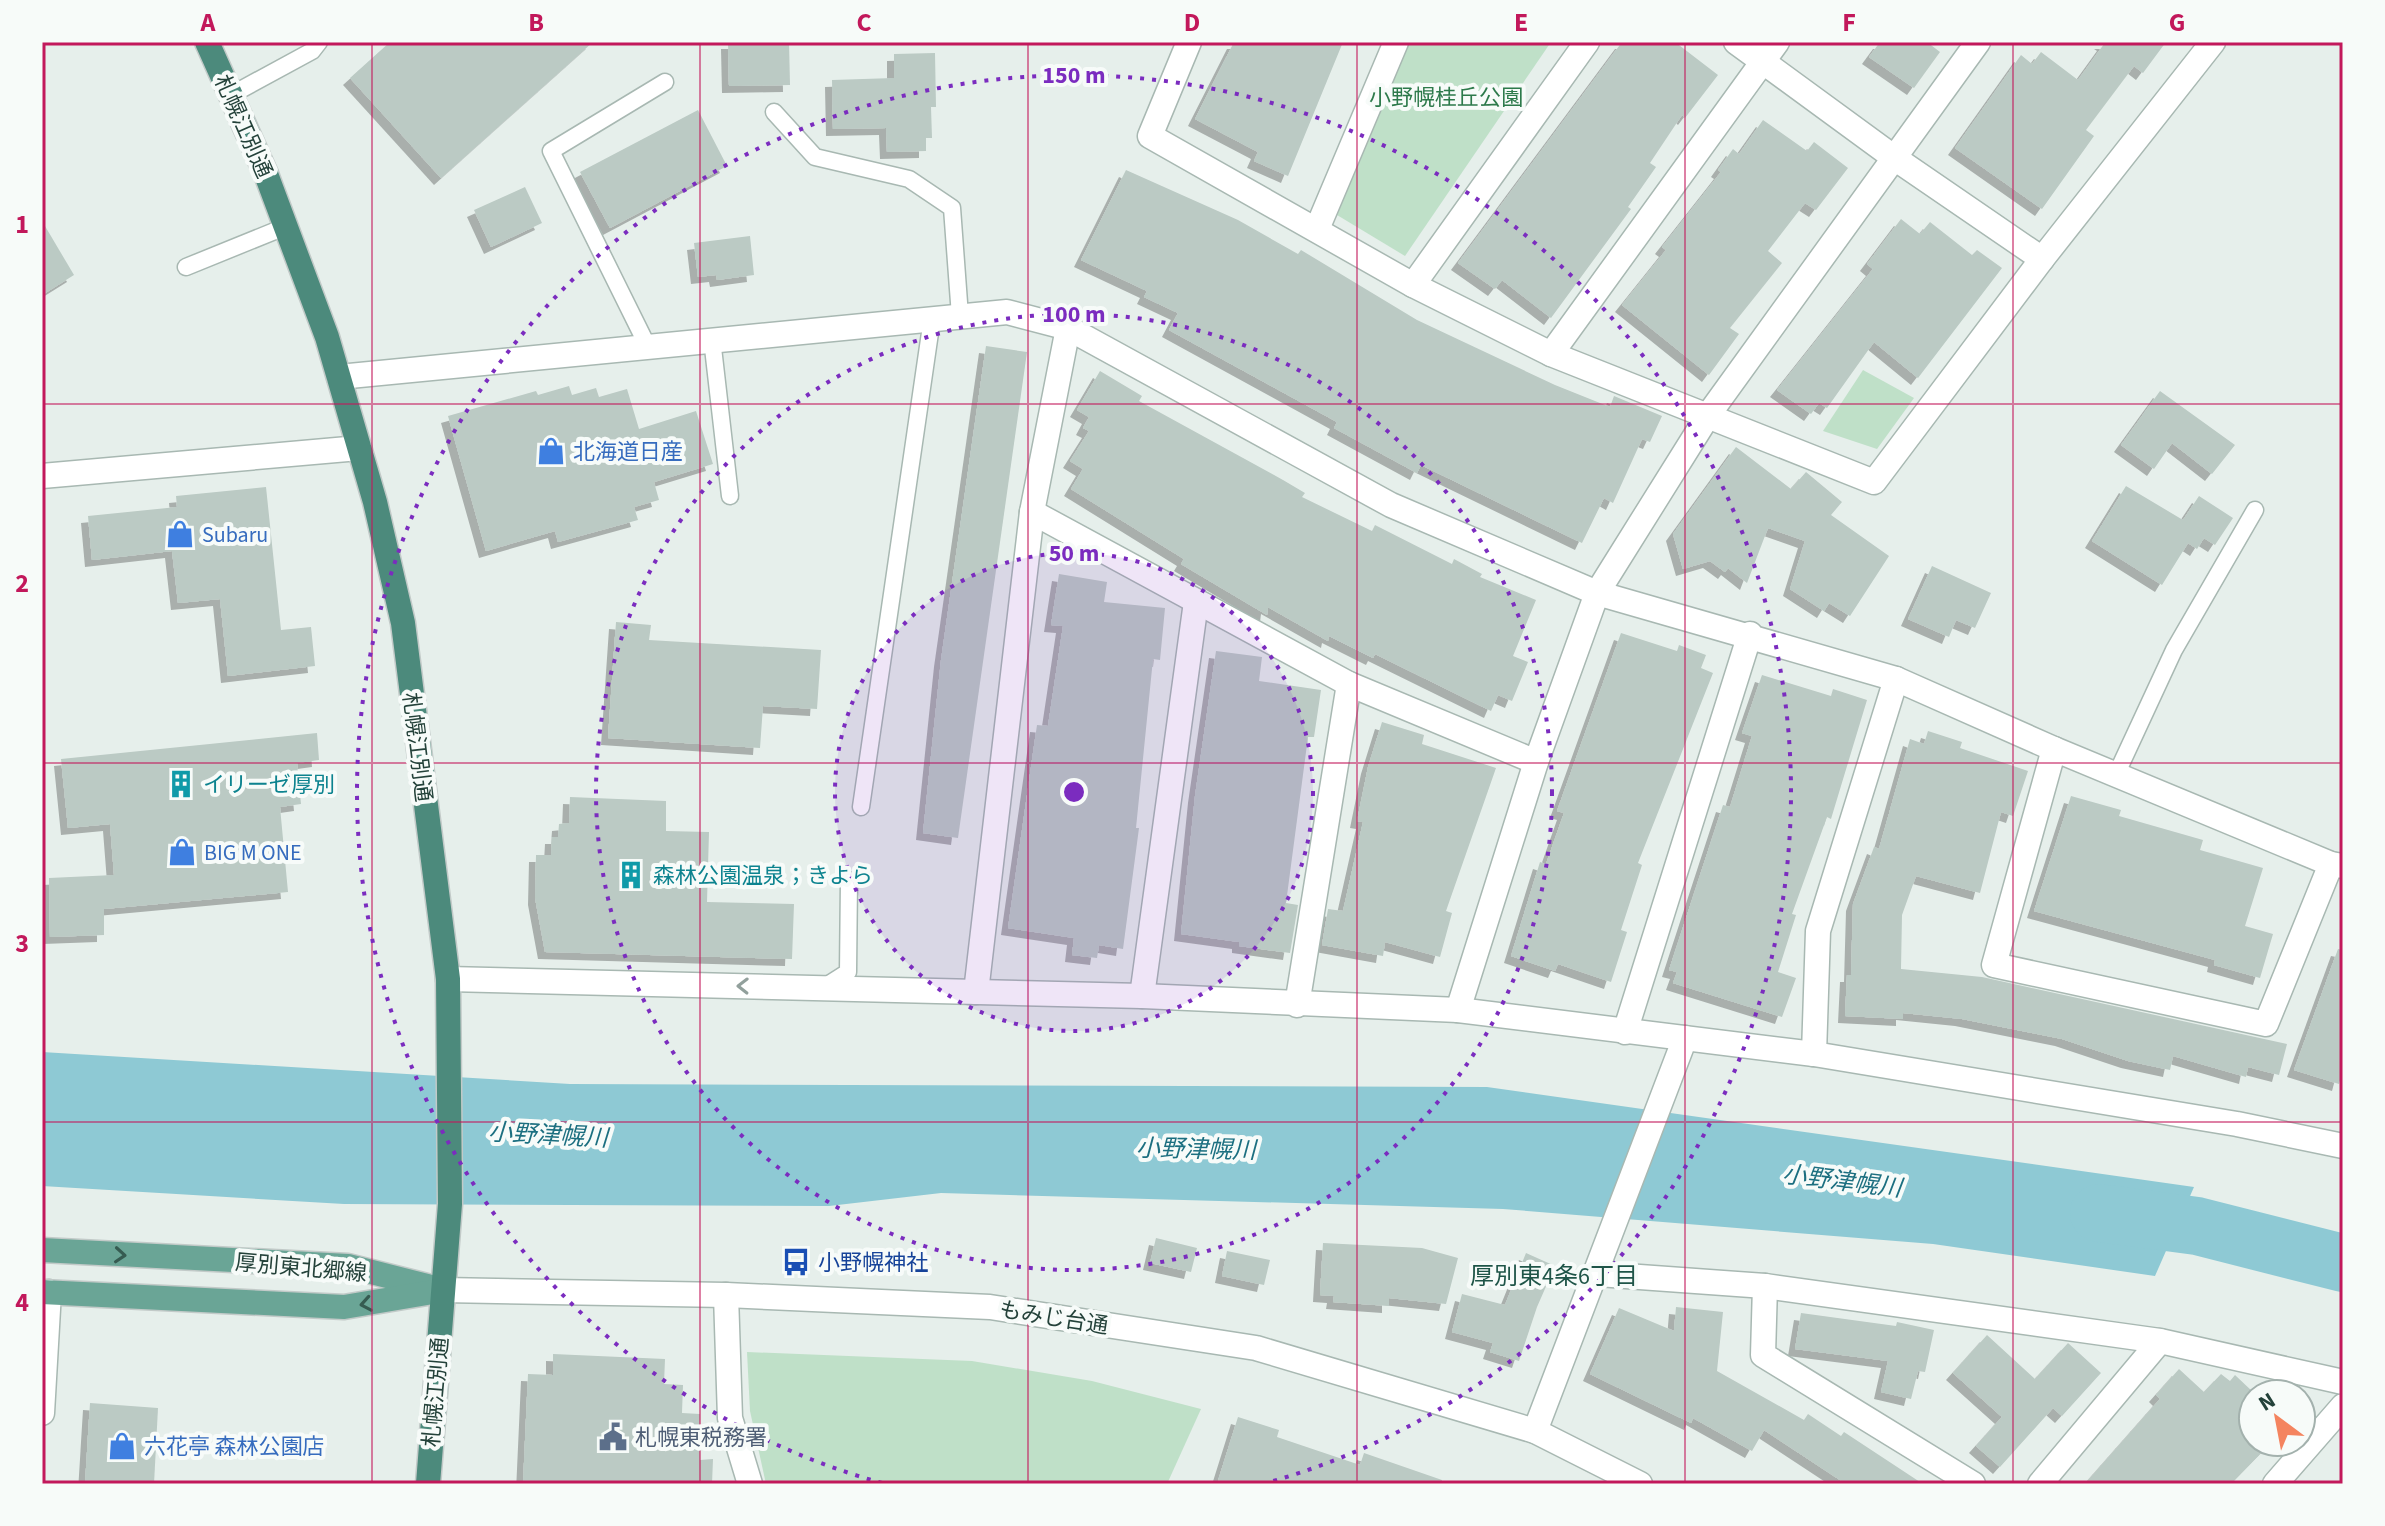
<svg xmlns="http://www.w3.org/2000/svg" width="2385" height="1526" viewBox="0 0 2385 1526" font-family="'Source Sans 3','Noto Sans JP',sans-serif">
<defs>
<filter id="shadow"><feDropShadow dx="-7" dy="7" stdDeviation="0" flood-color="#0004"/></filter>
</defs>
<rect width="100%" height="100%" fill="#e6efeb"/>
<!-- green -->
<g fill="#bfe0c8">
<polygon points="1409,42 1551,42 1405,256 1337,215"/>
<polygon points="1863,370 1914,398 1877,449 1823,431"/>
<polygon points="747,1352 972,1361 1092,1381 1201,1409 1167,1484 766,1484 750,1411"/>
</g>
<!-- water -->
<polygon fill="#8ec9d4" points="42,1052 570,1084 1487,1087 2194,1187 2155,1276 1933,1244 1503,1209 941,1193 829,1206 344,1204 42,1186"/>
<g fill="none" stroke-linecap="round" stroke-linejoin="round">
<!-- river -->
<polyline stroke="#8ec9d4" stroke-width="58" points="2099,1213 2197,1226 2343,1263"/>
</g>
<!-- building -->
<g fill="#bbcac4" filter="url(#shadow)">
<polygon points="390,42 593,42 441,178 350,78"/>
<polygon points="728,42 789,42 790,85 729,86"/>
<polygon points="1234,42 1343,42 1288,176 1254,161 1258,152 1195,119"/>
<polygon points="1622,42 1675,42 1718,75 1685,118 1682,115 1650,163 1656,167 1628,207 1631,209 1551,318 1502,280 1495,289 1458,263"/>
<polygon points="1880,42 1927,42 1940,52 1914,88 1869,57"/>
<polygon points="2101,42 2166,42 2143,73 2134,66 2086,130 2094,136 2042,209 1955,148 2021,55 2032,64 2041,52 2078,80 2104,44"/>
<polygon points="935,53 936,107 931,107 932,138 926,138 926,151 887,152 886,128 833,129 832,80 894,78 894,54"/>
<polygon points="698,110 727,166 610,228 580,172"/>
<polygon points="1763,120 1807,151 1814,142 1848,168 1816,210 1805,203 1768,251 1782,263 1730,328 1739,334 1709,375 1622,305 1666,250 1662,247 1721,172 1718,170 1733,149 1739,154"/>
<polygon points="1126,170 1238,220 1298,254 1301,250 1417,320 1555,385 1610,407 1614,396 1662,416 1650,442 1642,439 1613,503 1604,498 1582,543 1421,465 1417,473 1334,428 1337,422 1169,330 1178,313 1144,297 1147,291 1081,260"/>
<polygon points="525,187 542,223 491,247 474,210"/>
<polygon points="1901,219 1920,234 1930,222 1972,255 1977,250 2002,268 1918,378 1874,342 1827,408 1819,403 1811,414 1777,390 1873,269 1867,264"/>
<polygon points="42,221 74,275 42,295"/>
<polygon points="750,236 754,275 717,280 716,275 698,277 694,243"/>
<polygon points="986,346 1027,352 958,838 923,833 941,660"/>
<polygon points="1100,371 1142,396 1139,401 1283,480 1305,493 1302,497 1372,531 1375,525 1452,564 1454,559 1482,574 1480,577 1536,600 1513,656 1528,662 1512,701 1498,695 1491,711 1375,654 1373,658 1329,636 1328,641 1268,607 1267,615 1181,564 1184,559 1071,489 1083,469 1070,461 1089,431 1083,428 1089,417 1077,410"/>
<polygon points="569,386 572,395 596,388 599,397 627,389 639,429 696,411 713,464 654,482 659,500 634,507 638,520 558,542 555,531 486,551 448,416 536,391 538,395"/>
<polygon points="2160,391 2235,445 2212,474 2172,443 2154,469 2121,445"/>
<polygon points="1736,447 1791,489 1806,472 1842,502 1831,515 1889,556 1850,616 1829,603 1824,611 1790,589 1805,541 1768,528 1747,583 1728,568 1725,572 1710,561 1683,569 1673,534"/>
<polygon points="2126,486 2183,520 2199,496 2233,518 2215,545 2204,538 2197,549 2188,543 2162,585 2092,541"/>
<polygon points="266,487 281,630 311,627 315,666 228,676 220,599 178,603 172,551 92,560 88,516 177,507 176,496"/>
<polygon points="1932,566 1991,593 1975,628 1956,620 1949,637 1908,619"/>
<polygon points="1059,574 1107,582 1104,602 1165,608 1160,660 1153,659 1136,828 1139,828 1123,949 1099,945 1097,958 1072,955 1074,938 1008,928 1037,725 1048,726 1063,626 1051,625"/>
<polygon points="616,622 651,625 649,640 821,650 817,709 763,706 760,748 608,738"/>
<polygon points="1621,633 1677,651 1679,645 1706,655 1701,668 1713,673 1638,863 1642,865 1621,930 1627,932 1611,982 1558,964 1555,971 1511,956 1540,862 1546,864 1564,813 1557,811"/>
<polygon points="1216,651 1262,657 1259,681 1321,690 1314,737 1308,737 1286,903 1298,905 1290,953 1239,946 1239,942 1181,934 1195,796"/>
<polygon points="1762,675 1831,696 1833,689 1867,700 1831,819 1827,817 1792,914 1796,915 1778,972 1796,978 1782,1017 1673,983 1677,972 1669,970 1723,805 1730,807 1752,736 1742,733"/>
<polygon points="1382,722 1424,735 1422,744 1496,768 1446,911 1452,913 1440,957 1385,942 1383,956 1322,945 1328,909 1343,911 1363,822 1357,821 1368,767"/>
<polygon points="1928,731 1962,742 1960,748 2028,771 2013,816 2001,812 1980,893 1916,876 1902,915 1901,969 1982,977 2287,1044 2279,1075 2248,1067 2246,1077 2173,1056 2170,1070 2128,1061 2062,1039 1962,1019 1903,1013 1903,1019 1845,1016 1847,975 1851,975 1853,904 1874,847 1879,849 1910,739 1924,744"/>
<polygon points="317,733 319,760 297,763 301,804 280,807 288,892 104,909 104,935 50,937 49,878 114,875 110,824 68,828 61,759"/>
<polygon points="2071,796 2121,810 2119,816 2203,840 2200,850 2263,868 2245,926 2273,934 2260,978 2214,965 2215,960 2034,911"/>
<polygon points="570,797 666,801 666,831 709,832 707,902 794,904 792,959 545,952 535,898 536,855 551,855 552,837 558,837 559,824 569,823"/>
<polygon points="2338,949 2343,950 2343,1069 2339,1084 2294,1070"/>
<polygon points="1156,1238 1197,1248 1191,1272 1150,1263"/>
<polygon points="1323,1243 1422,1248 1458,1258 1446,1304 1389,1298 1389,1306 1333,1302 1334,1296 1320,1295"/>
<polygon points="1227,1251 1270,1260 1264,1285 1222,1276"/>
<polygon points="1526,1253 1555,1266 1537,1307 1519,1361 1490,1352 1493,1343 1452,1332 1462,1294 1505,1305"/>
<polygon points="1676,1307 1723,1312 1717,1371 1804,1420 1808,1414 1841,1436 1844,1432 1923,1484 1846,1484 1764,1430 1752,1451 1693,1418 1691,1423 1590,1374 1619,1308 1674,1331"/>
<polygon points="1801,1313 1896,1326 1897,1322 1934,1330 1925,1372 1918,1371 1911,1399 1881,1392 1888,1361 1795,1349"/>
<polygon points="1987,1335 2035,1379 2068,1343 2101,1373 2062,1416 2053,1408 2000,1467 1976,1446 2002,1417 1953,1373"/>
<polygon points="553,1354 665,1359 664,1384 683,1385 682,1413 700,1414 700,1460 713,1459 712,1484 523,1484 528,1374 553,1375"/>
<polygon points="2179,1369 2204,1392 2221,1374 2230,1381 2235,1375 2253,1392 2253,1442 2272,1442 2231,1484 2085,1484 2160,1399 2156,1395"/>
<polygon points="90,1403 158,1408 154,1484 85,1484"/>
<polygon points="1238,1417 1279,1430 1277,1437 1360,1465 1364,1453 1442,1480 1441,1484 1217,1484"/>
</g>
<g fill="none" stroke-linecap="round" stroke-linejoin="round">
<defs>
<g id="service">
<polyline points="231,95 312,51 319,42"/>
<polyline points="774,112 815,157 909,179 952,208 960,316"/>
<polyline points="186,267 287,226"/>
<polyline points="712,339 730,496"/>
<polyline points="647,345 551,151 665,82"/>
<polyline points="2116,775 2174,650 2255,510"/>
<polyline points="861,807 932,319"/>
<polyline points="826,986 848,972 849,880"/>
</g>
<g id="minor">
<polyline points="1189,42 1150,136 1413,285 1551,354 1874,482 2042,259 2213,42"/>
<polyline points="1317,229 1396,42"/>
<polyline points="1413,285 1587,42"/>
<polyline points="1551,354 1777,42"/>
<polyline points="1032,512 1349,684 1536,762"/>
<polyline points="2054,749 1994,965 2266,1024 2331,864"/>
<polyline points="448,979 1142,996 1458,1010 1814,1054 2237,1124 2343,1146"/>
<polyline points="976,992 1032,512 1068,328"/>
<polyline points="1142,996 1196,602"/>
<polyline points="1297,1005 1349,684"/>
<polyline points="1625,1032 1750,634"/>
<polyline points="1814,1054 1818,931 1896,679"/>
<polyline points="1598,1274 1765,1286 2160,1341 2343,1382"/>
<polyline points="1765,1286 1763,1355 1973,1484"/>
<polyline points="42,1413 49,1292"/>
<polyline points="1535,1431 1685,1038"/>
<polyline points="2040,1484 2160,1341"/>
<polyline points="2275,1484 2343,1406"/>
</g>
<g id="tertiary">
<polyline points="1736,42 1896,159 2042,259"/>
<polyline points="339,377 1007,312 1068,328 1391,505 1597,593 1896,679 2054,749 2331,864 2343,866"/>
<polyline points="42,476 359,448"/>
<polyline points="1458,1010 1536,762 1597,593 1709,414 1978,42"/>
<polyline points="443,1290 726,1295 990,1307 1256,1348 1535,1431 1640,1484"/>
<polyline points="726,1295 730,1418 750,1484"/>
</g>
<g id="primary">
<polyline points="42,1250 348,1266 443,1290"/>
<polyline points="42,1292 344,1307 433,1292"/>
</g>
<polyline id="trunk" points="207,42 266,174 327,337 375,502 403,623 448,979 450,1204 428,1484"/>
</defs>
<!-- service casing -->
<use href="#service" stroke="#a8b8b2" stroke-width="19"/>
<!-- minor casing -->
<use href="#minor" stroke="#a8b8b2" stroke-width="27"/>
<!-- tertiary casing -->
<use href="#tertiary" stroke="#a8b8b2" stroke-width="27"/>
<!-- primary casing -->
<use href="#primary" stroke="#c2cac8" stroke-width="27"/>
<!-- trunk casing -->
<use href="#trunk" stroke="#c2cac8" stroke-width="27"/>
<!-- service -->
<use href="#service" stroke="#fff" stroke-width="16"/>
<!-- minor -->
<use href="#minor" stroke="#fff" stroke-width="24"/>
<!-- tertiary -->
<use href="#tertiary" stroke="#fff" stroke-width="24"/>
<!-- primary -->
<use href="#primary" stroke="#6aa596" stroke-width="24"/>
<!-- trunk -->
<use href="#trunk" stroke="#4c8a7c" stroke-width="24"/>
</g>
<!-- one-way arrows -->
<defs><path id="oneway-chevron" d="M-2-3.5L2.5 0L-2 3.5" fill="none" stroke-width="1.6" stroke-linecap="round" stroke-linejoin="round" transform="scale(2)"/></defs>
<use stroke="#92a09c" href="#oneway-chevron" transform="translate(743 986) rotate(-179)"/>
<g stroke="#365b51">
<use href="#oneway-chevron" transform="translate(120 1255) rotate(4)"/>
<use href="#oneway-chevron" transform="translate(366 1304) rotate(170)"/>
</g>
<!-- grid -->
<path fill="none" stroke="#c2185b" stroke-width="2" stroke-opacity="0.55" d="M372,42V1484M700,42V1484M1028,42V1484M1357,42V1484M1685,42V1484M2013,42V1484M42,404H2343M42,763H2343M42,1122H2343"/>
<!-- distance rings -->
<circle cx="1074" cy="792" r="239" fill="#7b2cbf" fill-opacity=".12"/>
<g fill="none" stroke="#7b2cbf" stroke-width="4" stroke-dasharray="4 8">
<circle cx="1074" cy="792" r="239"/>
<circle cx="1074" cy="792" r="478"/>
<path d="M882 1483A717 717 0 1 1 1266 1483"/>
</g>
<!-- icons -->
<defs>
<symbol id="shop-bare" viewBox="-9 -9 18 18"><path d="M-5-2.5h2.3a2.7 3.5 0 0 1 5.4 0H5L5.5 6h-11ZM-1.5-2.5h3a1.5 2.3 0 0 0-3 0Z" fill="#3f7fe0" stroke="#f7fbf9" stroke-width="2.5" paint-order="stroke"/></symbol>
<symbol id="building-bare" viewBox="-9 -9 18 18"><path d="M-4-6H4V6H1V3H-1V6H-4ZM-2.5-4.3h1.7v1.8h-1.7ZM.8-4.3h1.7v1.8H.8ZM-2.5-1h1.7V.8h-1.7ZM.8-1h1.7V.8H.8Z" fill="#0f9aa8" stroke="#f7fbf9" stroke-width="2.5" paint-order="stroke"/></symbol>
<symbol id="bus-bare" viewBox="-9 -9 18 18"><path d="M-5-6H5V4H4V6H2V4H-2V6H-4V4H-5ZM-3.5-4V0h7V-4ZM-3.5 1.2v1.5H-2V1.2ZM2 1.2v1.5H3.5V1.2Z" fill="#1a4fb4" stroke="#f7fbf9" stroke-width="2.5" paint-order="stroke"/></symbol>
<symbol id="civic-bare" viewBox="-9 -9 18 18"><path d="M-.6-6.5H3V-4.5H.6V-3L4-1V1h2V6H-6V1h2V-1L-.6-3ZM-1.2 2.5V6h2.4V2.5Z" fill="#5c6f8a" stroke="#f7fbf9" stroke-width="2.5" paint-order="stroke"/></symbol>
</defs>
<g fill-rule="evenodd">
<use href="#shop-bare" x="531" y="431" width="40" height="40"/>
<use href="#shop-bare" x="160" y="514" width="40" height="40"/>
<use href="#building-bare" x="161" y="764" width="40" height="40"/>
<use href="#shop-bare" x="162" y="832" width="40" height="40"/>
<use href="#building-bare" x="611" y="855" width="40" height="40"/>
<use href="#bus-bare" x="776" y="1242" width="40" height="40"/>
<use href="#civic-bare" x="593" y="1417" width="40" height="40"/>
<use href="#shop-bare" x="102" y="1426" width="40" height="40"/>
</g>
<g text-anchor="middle" stroke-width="8" stroke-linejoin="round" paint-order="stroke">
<!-- park labels -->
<g font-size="22" fill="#2d7a4b" stroke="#f7fbf9">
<text x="1446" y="105">小野幌桂丘公園</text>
</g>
<!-- street labels -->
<g font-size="22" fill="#24423a" stroke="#f7fbf9">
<text transform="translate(244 126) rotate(66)" y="8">札幌江別通</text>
<text transform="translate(418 747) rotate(83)" y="8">札幌江別通</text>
<text transform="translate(301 1267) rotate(5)" y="8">厚別東北郷線</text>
<text transform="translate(1054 1317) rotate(9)" y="8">もみじ台通</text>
<text transform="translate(435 1392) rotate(-85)" y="8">札幌江別通</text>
</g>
<!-- shop labels -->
<g font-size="22" fill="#366cbe" stroke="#f7fbf9" text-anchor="start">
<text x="573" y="459">北海道日産</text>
<text x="202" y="542">Subaru</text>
<text x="204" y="860">BIG M ONE</text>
<text x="144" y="1454">六花亭 森林公園店</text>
</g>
<!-- culture labels -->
<g font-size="22" fill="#0d838f" stroke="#f7fbf9" text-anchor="start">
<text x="203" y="792">イリーゼ厚別</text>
<text x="653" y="883">森林公園温泉；きよら</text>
</g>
<!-- transit labels -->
<g font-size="22" fill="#164399" stroke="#f7fbf9" text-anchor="start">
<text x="818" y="1270">小野幌神社</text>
</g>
<!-- service labels -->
<g font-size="22" fill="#4e5e75" stroke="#f7fbf9" text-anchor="start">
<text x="635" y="1445">札幌東税務署</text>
</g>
<!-- water labels -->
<g font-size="24" font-style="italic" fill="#1c6f80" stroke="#f7fbf9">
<text transform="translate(548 1135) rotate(3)" y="8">小野津幌川</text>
<text transform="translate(1196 1149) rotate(1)" y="8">小野津幌川</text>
<text transform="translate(1842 1181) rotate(7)" y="8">小野津幌川</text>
</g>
<!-- neighbourhood labels -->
<g font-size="24" fill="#1f5548" stroke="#f7fbf9">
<text x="1554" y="1284">厚別東4条6丁目</text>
</g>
</g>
<circle cx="1074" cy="792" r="12" fill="#7b2cbf" stroke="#f7fbf9" stroke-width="4"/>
<g font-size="24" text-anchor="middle" font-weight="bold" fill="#7b2cbf" stroke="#f7fbf9" stroke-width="8" stroke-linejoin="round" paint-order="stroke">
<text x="1074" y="83">150 m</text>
<text x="1074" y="322">100 m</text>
<text x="1074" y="561">50 m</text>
</g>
<!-- border -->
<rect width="2385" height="1526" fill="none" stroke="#f7fbf9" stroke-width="88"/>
<!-- north arrow -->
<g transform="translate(2277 1418) rotate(328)"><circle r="38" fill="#f7fbf9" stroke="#a3b1ad" stroke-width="2"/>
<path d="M0-6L14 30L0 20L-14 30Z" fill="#f4845f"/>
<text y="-12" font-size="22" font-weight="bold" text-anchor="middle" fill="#24423a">N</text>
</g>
<rect x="44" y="44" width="2297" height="1438" fill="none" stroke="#c2185b" stroke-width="3"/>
<g font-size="26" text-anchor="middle" font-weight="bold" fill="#c2185b">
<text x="208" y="31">A</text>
<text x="536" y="31">B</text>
<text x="864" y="31">C</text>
<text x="1192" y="31">D</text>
<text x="1521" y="31">E</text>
<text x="1849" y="31">F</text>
<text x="2177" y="31">G</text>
<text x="22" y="233">1</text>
<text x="22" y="592">2</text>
<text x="22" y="952">3</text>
<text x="22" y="1311">4</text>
</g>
</svg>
